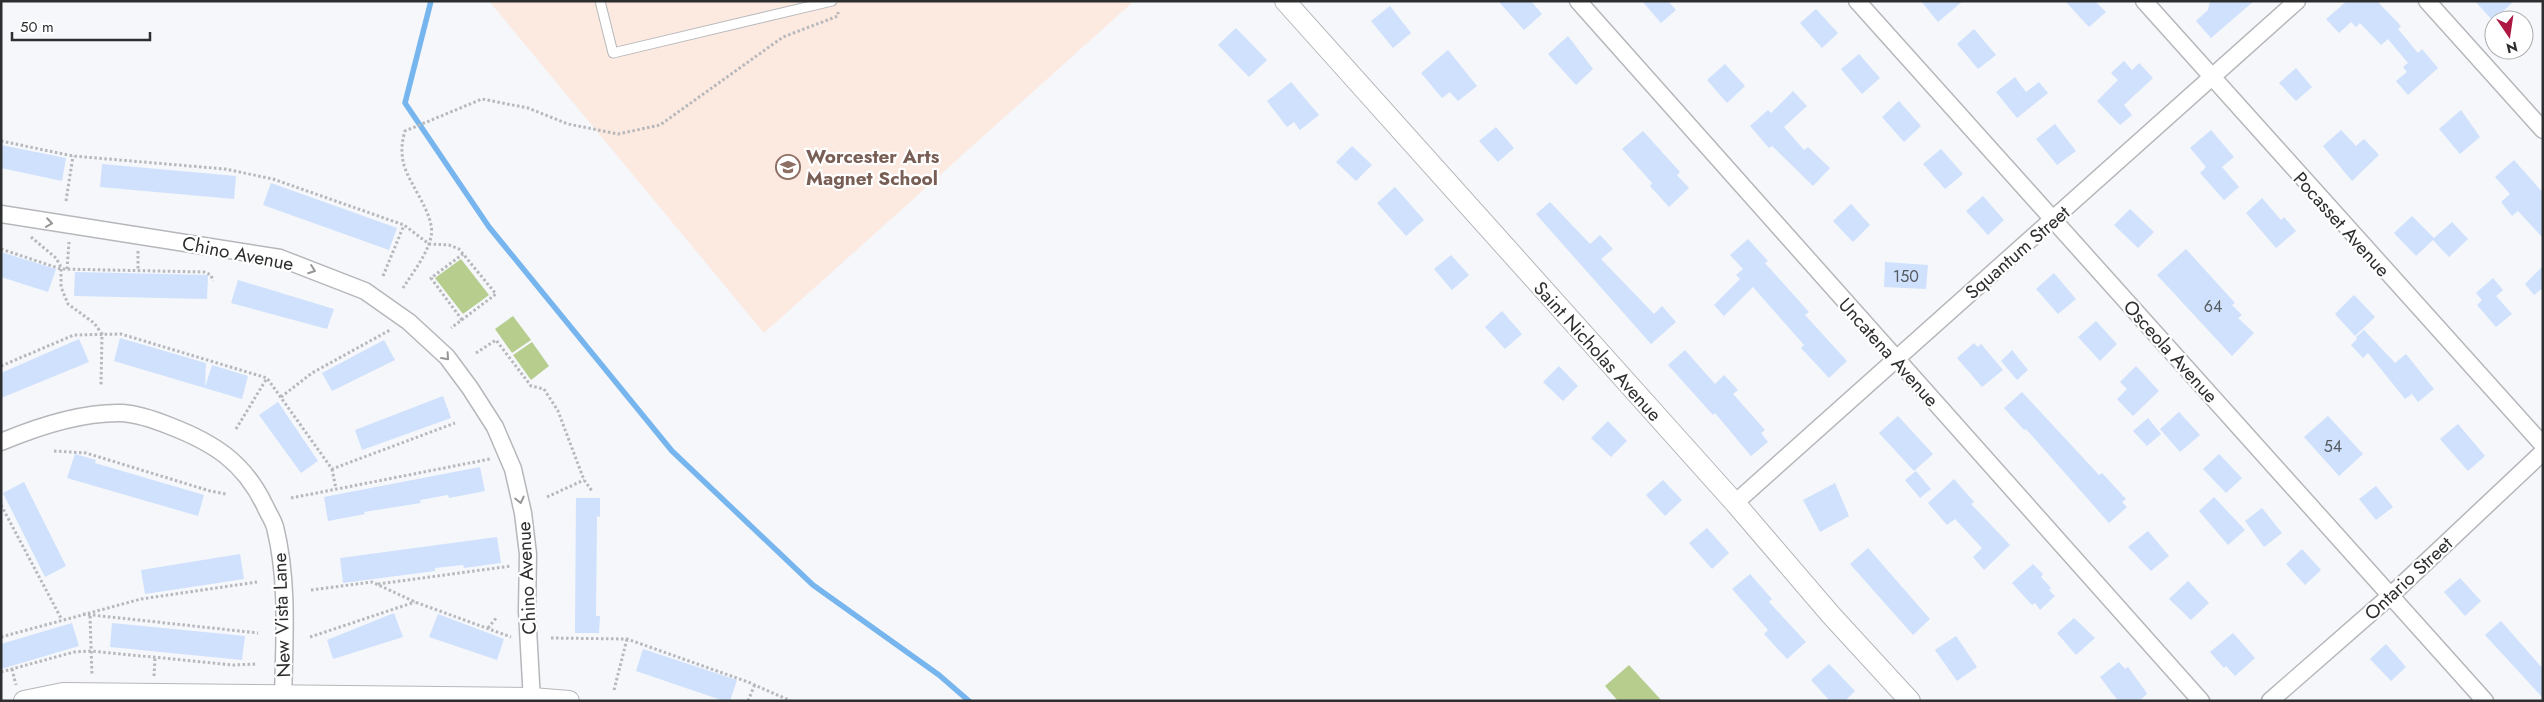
<svg xmlns="http://www.w3.org/2000/svg" width="2544" height="702" viewBox="0 0 2544 702" font-family="Jost,sans-serif">
<rect width="100%" height="100%" fill="#f5f7fb"/>
<!-- education -->
<polygon fill="#fce9e0" points="489,1 1134,1 764,333"/>
<!-- green -->
<g fill="#b6cd8e">
<polygon points="461,259 489,295 463,314 435,278"/>
<polygon points="513,316 531,340 512,353 495,329"/>
<polygon points="532,342 549,366 531,380 513,355"/>
<polygon points="1629,665 1662,701 1618,701 1605,686"/>
</g>
<g fill="none" stroke-linecap="round" stroke-linejoin="round">
<!-- stream -->
<polyline stroke="#77b5ee" stroke-width="5.5" points="431,1 405,103 489,227 672,451 813,585 939,675 969,701"/>
</g>
<!-- building -->
<g fill="#cfe1fc">
<polygon points="1498,1 1531,1 1542,14 1524,30"/>
<polygon points="1642,1 1668,1 1676,10 1661,23"/>
<polygon points="1921,1 1963,1 1938,22"/>
<polygon points="2065,1 2095,1 2106,12 2089,27"/>
<polygon points="2210,1 2254,1 2211,38 2196,21 2208,10"/>
<polygon points="2347,1 2377,1 2401,26 2398,29 2418,53 2422,49 2438,68 2408,95 2396,81 2407,72 2403,67 2408,63 2388,39 2381,45 2360,23 2356,27 2351,22 2339,33 2326,19"/>
<polygon points="2475,1 2514,1 2493,21"/>
<polygon points="1390,6 1411,33 1393,48 1371,21"/>
<polygon points="1816,9 1838,33 1822,48 1800,23"/>
<polygon points="1236,28 1267,60 1249,77 1218,45"/>
<polygon points="1974,29 1996,55 1978,69 1957,44"/>
<polygon points="1568,36 1593,69 1576,85 1548,54"/>
<polygon points="1448,50 1477,86 1458,101 1450,92 1442,98 1421,73"/>
<polygon points="1859,54 1880,78 1862,94 1841,69"/>
<polygon points="2124,61 2132,70 2139,63 2153,78 2124,105 2132,115 2120,125 2097,101 2118,80 2111,73"/>
<polygon points="1725,64 1745,86 1727,103 1707,80"/>
<polygon points="2296,68 2312,87 2296,101 2279,83"/>
<polygon points="2015,77 2026,92 2039,82 2048,93 2017,118 1996,92"/>
<polygon points="1291,82 1319,115 1300,130 1294,122 1287,127 1267,101"/>
<polygon points="1793,91 1807,106 1784,127 1804,150 1808,147 1830,168 1813,186 1772,146 1769,148 1750,126 1768,110 1771,113"/>
<polygon points="1899,101 1921,126 1904,142 1882,117"/>
<polygon points="2461,110 2480,137 2460,154 2439,129"/>
<polygon points="2055,124 2076,151 2057,165 2036,139"/>
<polygon points="1496,127 1514,148 1498,162 1479,141"/>
<polygon points="2211,130 2234,157 2222,167 2239,187 2224,200 2200,173 2206,167 2190,148"/>
<polygon points="2341,130 2356,146 2364,139 2379,155 2352,181 2323,146"/>
<polygon points="1643,131 1680,172 1677,175 1689,188 1669,207 1650,186 1652,183 1622,149"/>
<polygon points="1,145 66,158 62,181 1,168"/>
<polygon points="1352,146 1372,165 1356,181 1336,162"/>
<polygon points="1941,149 1963,174 1945,189 1923,164"/>
<polygon points="2514,160 2543,193 2543,238 2518,211 2512,216 2501,202 2510,194 2495,177"/>
<polygon points="102,164 236,176 234,199 100,187"/>
<polygon points="271,183 397,228 389,250 263,205"/>
<polygon points="1395,187 1424,220 1406,236 1377,203"/>
<polygon points="1983,196 2004,220 1988,235 1966,211"/>
<polygon points="2262,198 2281,220 2284,217 2296,231 2276,248 2246,213"/>
<polygon points="1550,202 1590,244 1600,235 1613,249 1601,259 1654,314 1662,306 1676,322 1651,344 1536,214"/>
<polygon points="1851,204 1870,225 1853,242 1833,221"/>
<polygon points="2130,209 2154,232 2138,248 2114,225"/>
<polygon points="2412,216 2434,238 2452,222 2468,239 2449,257 2433,240 2416,256 2394,233"/>
<polygon points="1748,239 1768,261 1765,263 1809,312 1805,315 1847,361 1829,378 1801,348 1804,345 1753,287 1724,316 1714,305 1740,279 1736,275 1743,269 1730,255"/>
<polygon points="2186,249 2235,303 2232,305 2242,315 2238,318 2254,333 2232,356 2157,275"/>
<polygon points="1,252 56,269 48,292 1,277"/>
<polygon points="1451,255 1469,275 1452,290 1434,269"/>
<polygon points="1885,262 1928,265 1926,289 1884,287"/>
<polygon points="2543,266 2543,288 2534,295 2525,284"/>
<polygon points="75,272 208,275 207,299 74,296"/>
<polygon points="2054,273 2076,299 2058,314 2036,289"/>
<polygon points="2493,278 2503,290 2496,296 2512,314 2496,327 2477,305 2482,300 2476,293"/>
<polygon points="238,280 334,309 327,329 231,303"/>
<polygon points="2354,295 2375,317 2355,336 2335,314"/>
<polygon points="1502,311 1522,334 1505,349 1485,327"/>
<polygon points="2096,321 2117,344 2100,361 2078,337"/>
<polygon points="2364,330 2395,363 2406,354 2434,389 2418,402 2412,394 2405,399 2368,353 2363,358 2351,345 2357,339 2356,337"/>
<polygon points="120,338 206,363 205,387 212,365 248,376 242,399 114,361"/>
<polygon points="79,339 89,362 1,398 1,373"/>
<polygon points="384,340 395,360 332,391 322,373"/>
<polygon points="1974,343 1978,347 1981,344 2003,370 1982,387 1957,358"/>
<polygon points="1685,350 1715,384 1724,375 1738,390 1733,394 1765,430 1761,433 1768,442 1751,456 1715,413 1713,415 1668,365"/>
<polygon points="2012,350 2028,370 2017,380 2001,361"/>
<polygon points="1559,366 1578,386 1563,401 1543,382"/>
<polygon points="2136,366 2159,391 2133,416 2117,399 2127,389 2120,382"/>
<polygon points="2022,392 2099,475 2102,473 2126,499 2122,502 2127,507 2109,523 2026,429 2024,430 2004,408"/>
<polygon points="443,396 451,418 362,450 355,430"/>
<polygon points="278,402 318,461 301,473 259,415"/>
<polygon points="2179,412 2200,435 2180,452 2160,429"/>
<polygon points="1898,416 1933,454 1914,471 1879,433"/>
<polygon points="2328,416 2363,454 2339,476 2304,437"/>
<polygon points="2148,418 2161,434 2147,446 2133,431"/>
<polygon points="1608,421 1627,441 1611,457 1591,438"/>
<polygon points="2458,424 2485,456 2468,471 2440,439"/>
<polygon points="75,454 96,460 95,463 204,495 198,516 67,478"/>
<polygon points="2219,454 2242,478 2226,493 2203,469"/>
<polygon points="480,467 485,491 449,498 448,495 420,500 421,503 364,512 365,514 328,521 324,497"/>
<polygon points="1916,471 1931,489 1920,498 1905,480"/>
<polygon points="1954,479 1974,502 1971,504 2010,545 1984,570 1973,557 1982,548 1955,519 1947,525 1928,503"/>
<polygon points="1663,480 1682,500 1665,516 1646,495"/>
<polygon points="24,482 66,566 45,577 3,493"/>
<polygon points="1835,483 1849,516 1820,532 1803,500"/>
<polygon points="2376,486 2393,507 2376,520 2359,499"/>
<polygon points="2214,497 2245,530 2228,545 2199,511"/>
<polygon points="576,498 600,498 600,517 597,516 596,616 600,616 599,633 575,633"/>
<polygon points="2262,508 2282,533 2264,547 2245,521"/>
<polygon points="1707,528 1729,553 1712,569 1689,543"/>
<polygon points="2148,531 2169,556 2151,571 2128,547"/>
<polygon points="497,537 501,563 464,568 463,565 435,568 435,571 343,583 340,558"/>
<polygon points="1868,548 1930,619 1913,635 1850,564"/>
<polygon points="2302,549 2321,570 2305,585 2286,564"/>
<polygon points="240,554 244,579 145,594 141,570"/>
<polygon points="2033,564 2043,574 2041,577 2051,588 2049,590 2055,596 2040,610 2035,603 2032,605 2012,583"/>
<polygon points="1750,574 1772,599 1769,602 1806,642 1787,659 1764,634 1768,630 1732,589"/>
<polygon points="2460,578 2481,601 2465,616 2444,592"/>
<polygon points="2188,581 2209,603 2191,620 2169,599"/>
<polygon points="394,613 403,637 333,659 327,640"/>
<polygon points="438,614 504,639 497,660 429,637"/>
<polygon points="2074,618 2095,638 2076,655 2057,633"/>
<polygon points="2501,621 2543,669 2543,698 2485,635"/>
<polygon points="72,623 79,646 1,669 1,644"/>
<polygon points="112,623 245,636 242,660 110,647"/>
<polygon points="2233,633 2255,658 2235,676 2226,666 2224,668 2210,652"/>
<polygon points="1956,636 1977,667 1957,681 1935,650"/>
<polygon points="2386,644 2406,667 2391,681 2370,659"/>
<polygon points="643,649 737,680 730,701 724,701 636,671"/>
<polygon points="2119,662 2125,669 2128,667 2144,689 2147,694 2139,701 2118,701 2100,677"/>
<polygon points="1829,664 1855,691 1845,701 1830,701 1811,680"/>
</g>
<g fill="none" stroke-linecap="round" stroke-linejoin="round">
<defs>
<polyline id="service" points="600,1 613,53 832,1"/>
<g id="minor">
<polyline points="1578,1 2201,701"/>
<polyline points="1857,1 2485,701"/>
<polyline points="2144,1 2543,445"/>
<polyline points="2427,1 2543,130"/>
<polyline points="1,214 280,258 365,291 409,322 447,357 470,388 495,427 513,469 523,513 528,554 527,611 532,701"/>
<path d="M1,442C39,426 81,412 122,413C138,414 155,420 170,426C214,443 244,462 265,506C268,513 273,520 275,527C289,583 284,643 283,701"/>
<polyline points="1735,503 2297,1"/>
<polyline points="2270,701 2390,596 2543,452"/>
</g>
<g id="tertiary">
<polyline points="1285,1 1735,503 1831,615 1910,701"/>
<polyline points="24,701 63,693 532,698 569,701"/>
</g>
</defs>
<!-- service casing -->
<use href="#service" stroke="#b5b7ba" stroke-width="11"/>
<!-- minor casing -->
<use href="#minor" stroke="#b5b7ba" stroke-width="19"/>
<!-- tertiary casing -->
<use href="#tertiary" stroke="#b5b7ba" stroke-width="22"/>
<!-- path -->
<g stroke="#b7b8bc" stroke-width="3" stroke-dasharray="2.5 2.5" stroke-linecap="butt">
<polyline points="1,141 73,156 225,169 273,179 404,225 429,244 449,245 459,249 496,294 451,328"/>
<polyline points="66,201 73,156"/>
<polyline points="31,237 56,258 61,267 61,287 68,304 94,323 102,334 101,385"/>
<polyline points="1,249 61,269 204,272 211,275 213,281"/>
<polyline points="138,251 138,270"/>
<polyline points="67,269 69,242"/>
<polyline points="383,276 404,225"/>
<path d="M403,288C413,272 427,255 431,237C436,214 407,183 403,161C401,150 402,141 405,131L482,99L528,108L568,124L618,134L660,125L783,37L838,16V12"/>
<polyline points="462,320 431,278 463,254"/>
<polyline points="476,353 496,340 531,386 544,389 558,411 584,480 592,491"/>
<polyline points="1,366 74,335 121,334 267,378 332,469 455,423"/>
<polyline points="281,397 312,373 390,330"/>
<polyline points="236,429 267,378"/>
<polyline points="54,451 86,453 210,491 226,494"/>
<polyline points="332,469 336,489"/>
<polyline points="547,497 584,480"/>
<polyline points="291,498 490,459"/>
<polyline points="1,505 62,620"/>
<polyline points="378,584 511,566"/>
<polyline points="311,590 372,582 415,602 511,637"/>
<polyline points="83,614 258,633"/>
<polyline points="90,616 92,676"/>
<polyline points="488,628 497,617"/>
<polyline points="1,637 141,599 257,582"/>
<polyline points="310,637 415,602"/>
<polyline points="551,638 627,639 748,682 791,701"/>
<polyline points="12,669 16,685"/>
<polyline points="1,672 74,652 91,651 233,665 257,664"/>
<polyline points="154,676 155,657"/>
<polyline points="614,690 627,639"/>
<polyline points="748,701 755,684"/>
</g>
<!-- service -->
<use href="#service" stroke="#fff" stroke-width="9"/>
<!-- minor -->
<use href="#minor" stroke="#fff" stroke-width="16"/>
<!-- tertiary -->
<use href="#tertiary" stroke="#fff" stroke-width="20"/>
</g>
<!-- one-way arrows -->
<defs><path id="oneway-chevron" d="M-2-3.5L2.5 0L-2 3.5" fill="none" stroke-width="1.6" stroke-linecap="round" stroke-linejoin="round" transform="scale(1.25)"/></defs>
<g stroke="#969697">
<use href="#oneway-chevron" transform="translate(49 223) rotate(8)"/>
<use href="#oneway-chevron" transform="translate(312 270) rotate(20)"/>
<use href="#oneway-chevron" transform="translate(446 357) rotate(48)"/>
<use href="#oneway-chevron" transform="translate(520 500) rotate(77)"/>
</g>
<!-- icons -->
<defs>
<symbol id="school-ring" viewBox="-11 -11 22 22"><circle r="9.5" fill="#fff" stroke="#8d6e63" stroke-width="1.5"/><path d="M0-5L7-2L0 1L-7-2ZM-4 1L0 2.5L4 1V4Q0 6-4 4Z" fill="#8d6e63"/></symbol>
</defs>
<g fill-rule="evenodd">
<use href="#school-ring" x="774" y="153" width="28" height="28"/>
</g>
<g text-anchor="middle" stroke-width="4.5" stroke-linejoin="round" paint-order="stroke">
<!-- number labels -->
<g font-size="16" fill="#565b62">
<text x="1906" y="282">150</text>
<text x="2213" y="312">64</text>
<text x="2333" y="452">54</text>
</g>
<!-- education labels -->
<g font-size="19" font-weight="bold" fill="#785e54" stroke="#fff" text-anchor="start">
<text x="806" y="163">Worcester Arts<tspan x="806" dy="22">Magnet School</tspan></text>
</g>
<!-- street labels -->
<g font-size="19" fill="#2d2e2f" stroke="#fff">
<text transform="translate(2342 224) rotate(48)" y="7">Pocasset Avenue</text>
<text transform="translate(2017 252) rotate(-41)" y="7">Squantum Street</text>
<text transform="translate(238 253) rotate(11)" y="7">Chino Avenue</text>
<text transform="translate(1598 351) rotate(48)" y="7">Saint Nicholas Avenue</text>
<text transform="translate(2171 351) rotate(48)" y="7">Osceola Avenue</text>
<text transform="translate(1889 352) rotate(48)" y="7">Uncatena Avenue</text>
<text transform="translate(526 578) rotate(-93)" y="7">Chino Avenue</text>
<text transform="translate(2408 578) rotate(-43)" y="7">Ontario Street</text>
<text transform="translate(281 615) rotate(-92)" y="7">New Vista Lane</text>
</g>
</g>
<!-- border -->
<rect width="2544" height="702" fill="none" stroke="#2d2e2f" stroke-width="5"/>
<!-- north arrow -->
<g transform="translate(2509 35) rotate(167)"><circle r="24" fill="#ffffff" stroke="#ababac"/>
<path d="M0-4L9 19L0 12L-9 19Z" fill="#ac1842"/>
<text y="-8" font-size="14" font-weight="bold" text-anchor="middle" fill="#2d2e2f">N</text>
</g>
<!-- scale -->
<path d="M12 32v8h138v-8" fill="none" stroke="#2d2e2f" stroke-width="2.5"/>
<text x="20" y="32" font-size="15" fill="#2d2e2f" stroke="#ffffff" stroke-width="4" paint-order="stroke">50 m</text>
</svg>
